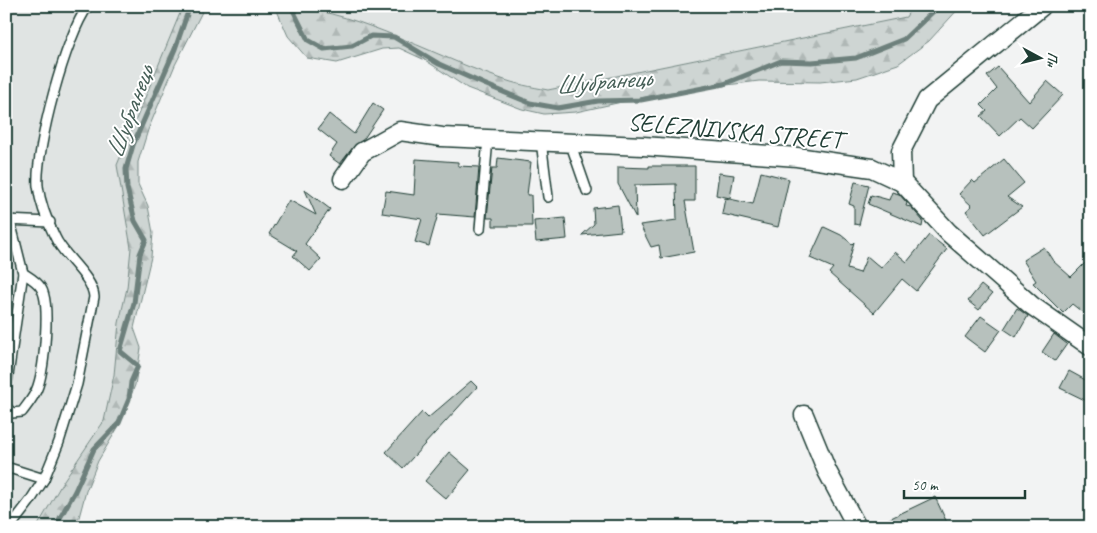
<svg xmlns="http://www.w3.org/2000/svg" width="1097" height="533" viewBox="0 0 1097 533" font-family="Caveat,sans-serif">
<defs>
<pattern id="forest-firs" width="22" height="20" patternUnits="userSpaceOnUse" patternTransform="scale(1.25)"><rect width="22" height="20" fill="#ced5d3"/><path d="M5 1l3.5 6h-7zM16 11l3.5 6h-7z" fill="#b0b8b6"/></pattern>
</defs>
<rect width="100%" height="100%" fill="#f2f3f3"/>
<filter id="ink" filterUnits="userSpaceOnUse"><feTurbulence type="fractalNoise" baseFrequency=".02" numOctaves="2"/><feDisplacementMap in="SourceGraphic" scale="10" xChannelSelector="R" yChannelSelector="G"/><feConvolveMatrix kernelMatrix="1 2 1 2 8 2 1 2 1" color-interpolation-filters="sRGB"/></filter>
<g filter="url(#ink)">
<!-- built -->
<g fill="#e0e4e3">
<polygon points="6,6 183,6 117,165 131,248 127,288 119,323 114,375 104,421 64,480 37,527 6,527"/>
<polygon points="301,6 912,6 906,17 548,90 500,79 372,27"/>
</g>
<!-- forest -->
<g fill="url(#forest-firs)" stroke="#768984">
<polygon points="183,6 205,6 175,65 148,130 138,162 138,184 148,206 153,233 151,257 134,328 141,348 135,385 120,424 98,461 86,491 78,521 82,527 37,527 64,480 104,421 114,375 119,323 127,288 131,248 117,165"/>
<path d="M275,6C349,6 428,54 499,78C515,84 532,87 548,90L906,17L912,6H961L929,41L898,64L857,78L820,82L759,81L663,93L576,112L544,114L522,109L467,88L425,60L399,48L382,49L337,63L307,58L288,36Z"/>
</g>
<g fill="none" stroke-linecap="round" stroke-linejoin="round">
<!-- stream -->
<g stroke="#6d807b" stroke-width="5">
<polyline points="291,6 308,40 324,49 352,46 371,36 394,37 439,64 484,84 530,103 558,108 598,101 641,100 724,84 781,61 812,62 856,58 904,39 939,6"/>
<polyline points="55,527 75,491 94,449 119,423 129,399 131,382 138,366 120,351 134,303 140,254 146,240 135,221 127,188 126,169 133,145 175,49 190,6"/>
</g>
</g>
<!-- building -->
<g fill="#b7c1bd" stroke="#1f3d34">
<polygon points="998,67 1029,102 1047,81 1063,95 1032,128 1020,117 1000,136 981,116 987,111 981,105 997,89 987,76"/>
<polygon points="373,103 383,110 363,140 354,146 340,164 329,156 337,144 318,129 329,114 354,134"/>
<polygon points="498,158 531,162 527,195 531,195 532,226 493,226 493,218 487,218 492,168 497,168"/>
<polygon points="416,159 458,162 458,166 479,167 475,217 438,214 429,246 415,242 422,219 382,213 386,191 414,195"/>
<polygon points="1004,159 1024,183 1007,197 1022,207 985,235 966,211 972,206 959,194 972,180 975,183"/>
<polygon points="649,166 695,166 695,201 685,201 694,252 661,258 659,245 651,247 640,225 677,220 676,184 635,185 636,218 618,184 618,167 649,168"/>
<polygon points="761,172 789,179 778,227 722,214 725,198 753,204"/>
<polygon points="719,173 734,175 730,198 716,195"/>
<polygon points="855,182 869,185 859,225 854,224 854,206 849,204"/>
<polygon points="305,190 330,209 305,244 321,259 310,271 293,256 297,251 269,234 289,200 316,215"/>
<polygon points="892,192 899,194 907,203 906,206 911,207 923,221 922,227 868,204 871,195 889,200"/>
<polygon points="618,205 621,231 582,235 594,224 593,208"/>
<polygon points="565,218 567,239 536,242 534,221"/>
<polygon points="824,227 841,235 852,244 854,242 847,269 860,273 867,256 881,268 895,252 907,262 929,235 947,249 916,291 902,279 874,313 829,273 833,268 810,258"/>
<polygon points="1044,247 1053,261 1071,277 1091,257 1091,319 1072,304 1063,313 1033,283 1036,281 1023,260"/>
<polygon points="981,285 992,294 979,310 968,301"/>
<polygon points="1017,308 1028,316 1016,337 1004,329"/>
<polygon points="981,316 1001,330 985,352 965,337"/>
<polygon points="1054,334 1067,344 1055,361 1042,352"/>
<polygon points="1069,371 1091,383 1091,403 1060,388"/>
<polygon points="471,381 477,387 403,468 386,452 422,412 428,418"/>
<polygon points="449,452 470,470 446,499 425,481"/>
<polygon points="935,497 949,527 872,527"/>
</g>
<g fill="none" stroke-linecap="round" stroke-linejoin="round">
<defs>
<g id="lane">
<polyline points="541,141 548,197"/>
<polyline points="570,142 587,191"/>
<polyline points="6,220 50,222"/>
<polyline points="480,229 488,139"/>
<polyline points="6,389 23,273 10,221"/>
<path d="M6,407L12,413L22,412C28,404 35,396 38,386C44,368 51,303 41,288C37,281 29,277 23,273"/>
<polyline points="6,467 44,479"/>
<path d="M10,527L30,501L44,479L59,442L77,384L94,297C93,277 63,256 55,237C48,223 40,202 38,186C35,150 66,34 88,6"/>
</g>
<g id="street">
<polyline points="343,179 362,152 400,131 442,137 643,146 797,157 872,168 902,182 901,151 927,100 1042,6"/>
<polyline points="902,182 949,233 1031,305 1091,347"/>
<polyline points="804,415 827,471 857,527"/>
</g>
</defs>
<!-- lane casing -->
<use href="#lane" stroke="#1f3d34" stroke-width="12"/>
<!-- street casing -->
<use href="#street" stroke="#1f3d34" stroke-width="21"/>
<!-- lane -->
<use href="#lane" stroke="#fff" stroke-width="9"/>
<!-- street -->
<use href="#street" stroke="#fff" stroke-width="18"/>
</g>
</g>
<g text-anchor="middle" stroke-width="4" stroke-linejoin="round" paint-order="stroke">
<!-- street labels -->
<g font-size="25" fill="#1f3d34" stroke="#fff">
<text transform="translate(735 130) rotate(5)" y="9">SELEZNIVSKA STREET</text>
</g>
<!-- water labels -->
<g font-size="26" font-style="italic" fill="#465f57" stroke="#fff">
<text transform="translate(603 81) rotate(-5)" y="9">Шубранець</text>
<text transform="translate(129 112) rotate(-70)" y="9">Шубранець</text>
</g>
</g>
<!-- margin -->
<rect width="1097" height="533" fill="none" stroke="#fff" stroke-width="25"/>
<rect x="12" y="12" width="1072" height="508" fill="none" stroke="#1f3d34" stroke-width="2" filter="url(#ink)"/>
<!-- north arrow -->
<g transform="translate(1040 58) rotate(97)" stroke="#ffffff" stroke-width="4" paint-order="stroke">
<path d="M0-4L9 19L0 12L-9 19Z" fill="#1f3d34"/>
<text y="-8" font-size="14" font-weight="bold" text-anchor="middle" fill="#1f3d34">Пн</text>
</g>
<!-- scale -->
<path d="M904 490v8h121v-8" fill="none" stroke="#1f3d34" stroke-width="2.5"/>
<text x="912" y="490" font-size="15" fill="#1f3d34" stroke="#ffffff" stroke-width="4" paint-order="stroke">50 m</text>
</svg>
